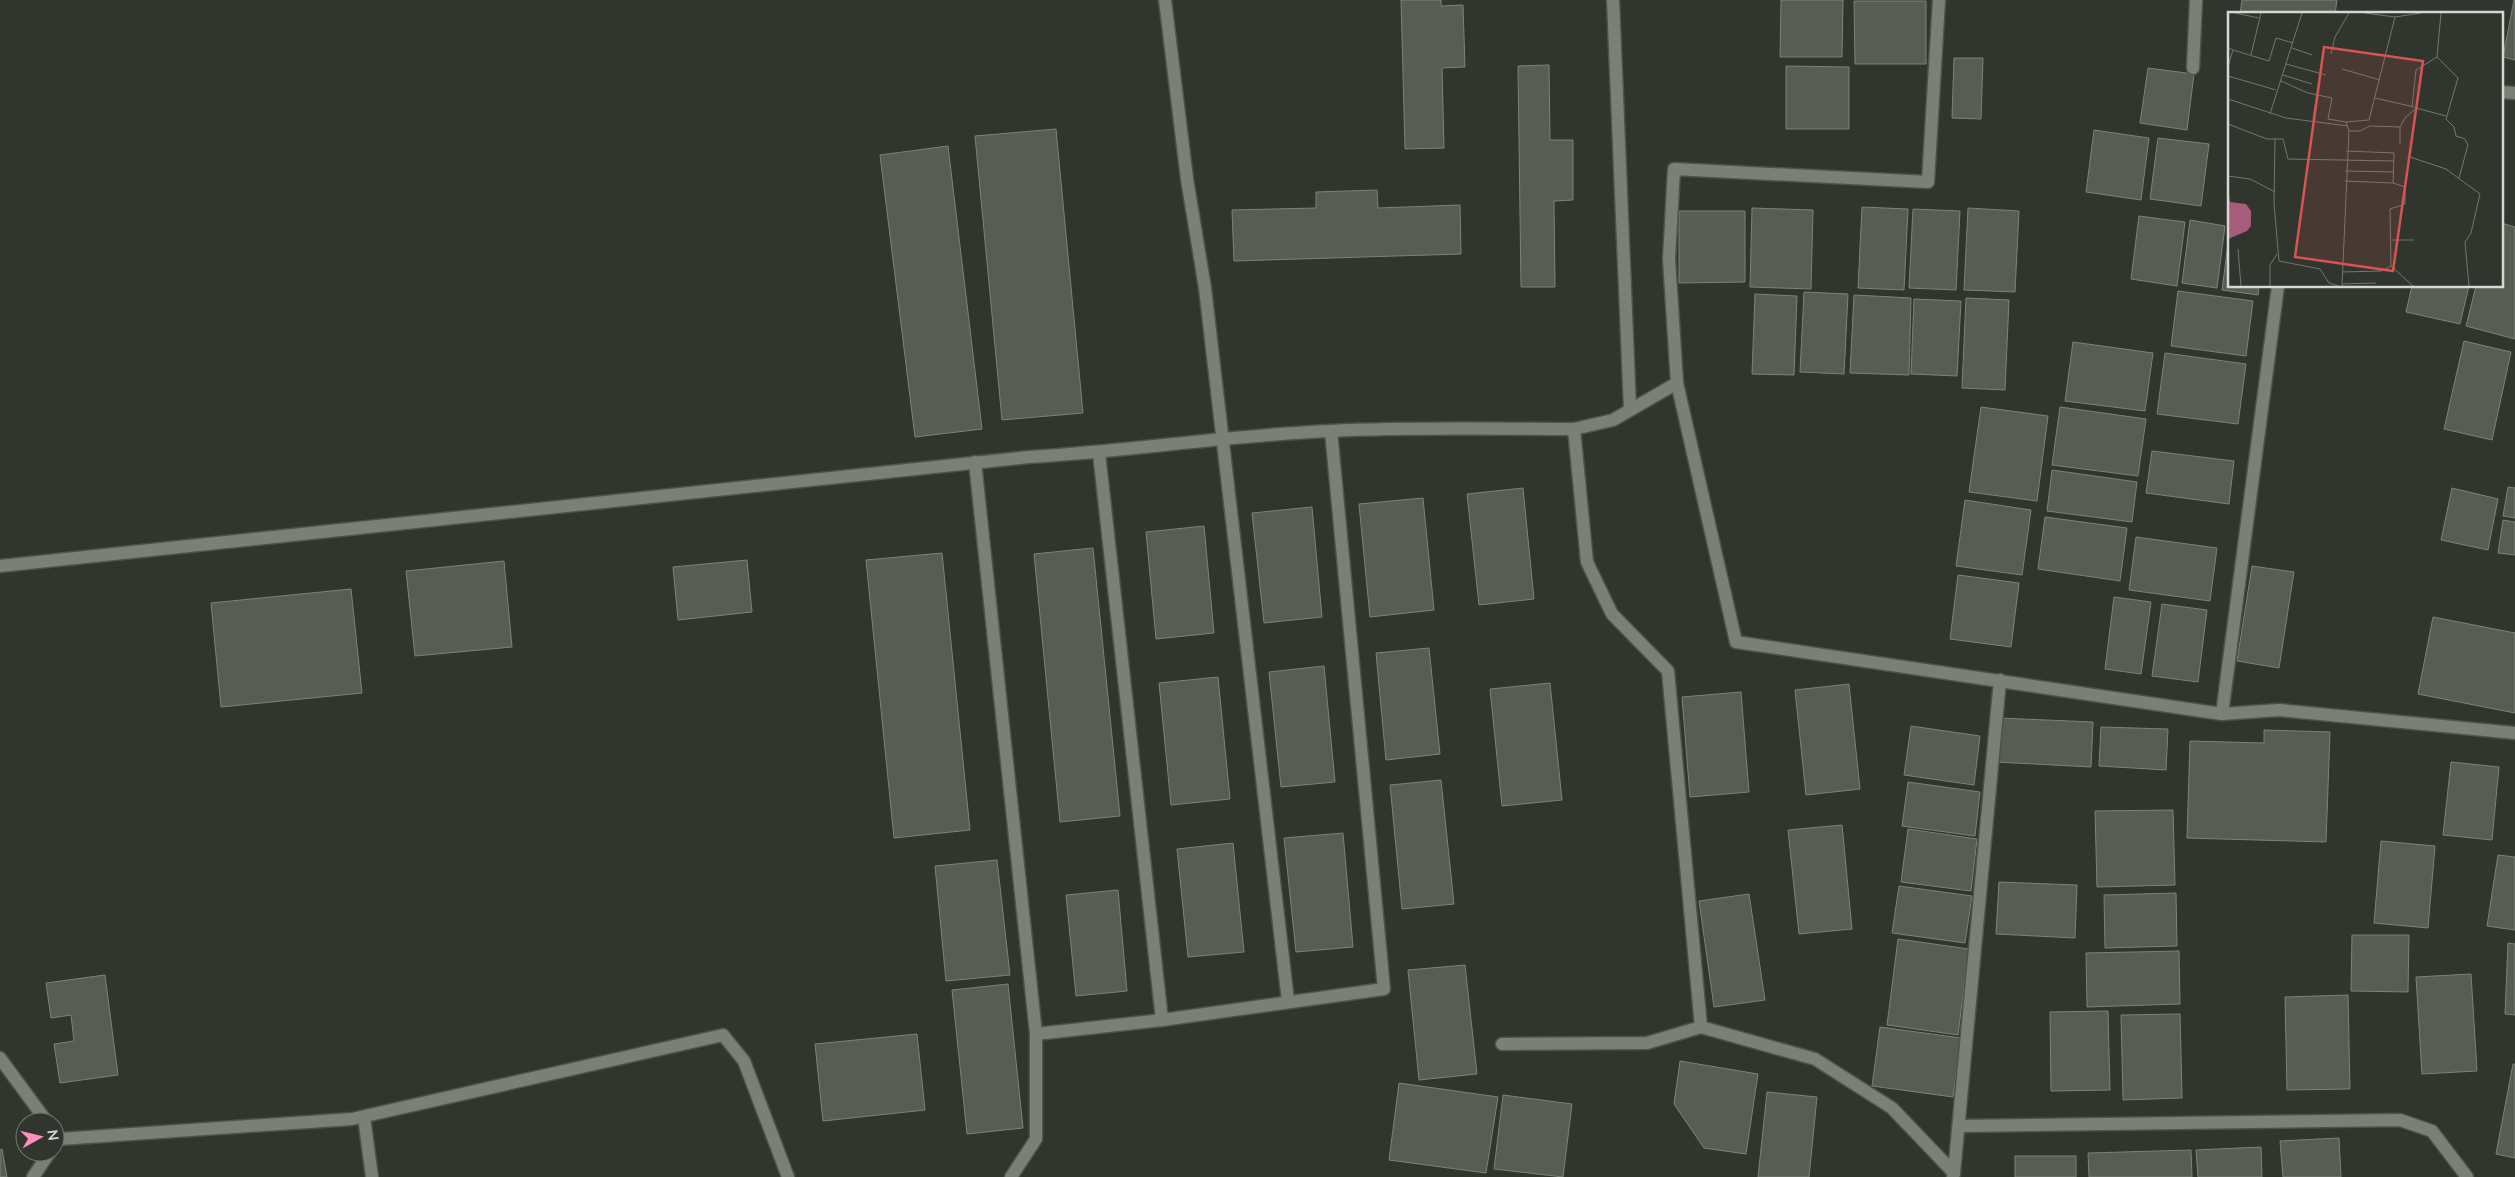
<svg xmlns="http://www.w3.org/2000/svg" width="2515" height="1177" viewBox="0 0 2515 1177" font-family="Lato,sans-serif">
<rect width="100%" height="100%" fill="#30352d"/>
<!-- building -->
<g fill="#585d54" stroke="#7d8379">
<polygon points="1401,0 1441,0 1441,6 1463,5 1465,67 1442,68 1444,148 1405,149"/>
<polygon points="1781,0 1843,0 1842,57 1780,57"/>
<polygon points="2242,0 2337,0 2335,14 2240,14"/>
<polygon points="2514,0 2515,0 2515,60 2503,57"/>
<polygon points="1854,1 1926,1 1926,64 1855,64"/>
<polygon points="1954,58 1983,58 1981,119 1952,118"/>
<polygon points="1549,65 1550,140 1573,140 1573,200 1554,201 1555,287 1521,287 1518,66"/>
<polygon points="1786,66 1849,67 1849,129 1786,129"/>
<polygon points="2148,68 2194,74 2187,130 2140,123"/>
<polygon points="1056,129 1083,413 1002,420 975,136"/>
<polygon points="2094,130 2149,138 2141,200 2086,192"/>
<polygon points="2158,138 2209,144 2201,206 2150,199"/>
<polygon points="948,146 982,429 915,437 880,155"/>
<polygon points="1377,190 1378,208 1460,205 1461,254 1234,261 1232,210 1316,208 1316,192"/>
<polygon points="1862,207 1908,209 1904,290 1858,288"/>
<polygon points="1752,208 1813,210 1811,289 1750,287"/>
<polygon points="1968,208 2019,211 2015,292 1964,290"/>
<polygon points="1913,209 1960,211 1956,290 1909,288"/>
<polygon points="1679,211 1745,211 1745,282 1679,283"/>
<polygon points="2139,216 2185,222 2177,286 2131,279"/>
<polygon points="2190,220 2225,226 2217,288 2182,283"/>
<polygon points="2501,223 2515,227 2515,339 2466,326 2476,286 2501,286"/>
<polygon points="2229,236 2229,286 2259,286 2258,295 2222,290"/>
<polygon points="2412,286 2469,286 2460,324 2406,312"/>
<polygon points="2178,291 2253,301 2246,356 2171,346"/>
<polygon points="1804,292 1848,294 1844,374 1800,372"/>
<polygon points="1755,294 1797,296 1794,375 1752,374"/>
<polygon points="1854,295 1911,298 1909,375 1850,373"/>
<polygon points="1966,298 2009,300 2005,390 1962,388"/>
<polygon points="1914,299 1961,301 1957,376 1911,374"/>
<polygon points="2464,341 2511,352 2492,440 2444,429"/>
<polygon points="2073,342 2153,353 2145,411 2065,401"/>
<polygon points="2165,353 2246,364 2238,424 2157,414"/>
<polygon points="1981,407 2048,416 2037,501 1969,492"/>
<polygon points="2060,407 2146,419 2138,476 2052,465"/>
<polygon points="2152,451 2234,461 2229,504 2146,493"/>
<polygon points="2052,470 2137,482 2132,522 2047,511"/>
<polygon points="2508,487 2515,488 2515,518 2503,516"/>
<polygon points="1523,488 1534,599 1479,605 1467,494"/>
<polygon points="2452,488 2498,499 2488,550 2441,540"/>
<polygon points="1423,498 1434,610 1370,617 1359,504"/>
<polygon points="1965,500 2031,510 2022,575 1956,566"/>
<polygon points="1312,507 1322,617 1264,623 1252,513"/>
<polygon points="2045,517 2127,528 2120,581 2038,569"/>
<polygon points="2503,520 2515,522 2515,555 2498,553"/>
<polygon points="1204,526 1214,633 1156,639 1146,532"/>
<polygon points="2136,537 2217,548 2210,601 2129,590"/>
<polygon points="1093,548 1120,816 1060,822 1034,554"/>
<polygon points="942,553 970,830 894,838 866,560"/>
<polygon points="747,560 752,612 678,620 673,567"/>
<polygon points="504,561 512,647 415,656 406,571"/>
<polygon points="2252,566 2294,572 2279,668 2237,661"/>
<polygon points="1958,575 2019,583 2011,647 1950,639"/>
<polygon points="351,589 362,693 221,707 211,603"/>
<polygon points="2114,597 2151,602 2141,674 2105,669"/>
<polygon points="2162,604 2207,610 2198,682 2152,676"/>
<polygon points="2433,617 2515,633 2515,713 2418,694"/>
<polygon points="1429,648 1440,754 1386,760 1376,653"/>
<polygon points="1324,666 1335,782 1281,787 1269,672"/>
<polygon points="1218,677 1230,799 1171,805 1159,683"/>
<polygon points="1550,683 1562,800 1502,806 1490,689"/>
<polygon points="1849,684 1860,789 1806,795 1795,690"/>
<polygon points="1741,692 1749,792 1690,797 1682,697"/>
<polygon points="1998,718 2093,722 2091,767 1996,762"/>
<polygon points="1911,726 1980,736 1974,785 1904,775"/>
<polygon points="2101,727 2168,729 2166,770 2099,766"/>
<polygon points="2264,730 2330,732 2326,842 2187,838 2190,741 2264,743"/>
<polygon points="2451,762 2499,767 2492,840 2443,835"/>
<polygon points="1441,780 1454,904 1402,909 1390,785"/>
<polygon points="1908,782 1980,792 1975,836 1902,826"/>
<polygon points="2173,810 2175,885 2097,887 2095,811"/>
<polygon points="1842,825 1852,929 1799,934 1788,830"/>
<polygon points="1908,829 1977,839 1971,891 1901,882"/>
<polygon points="1343,833 1353,947 1296,952 1284,838"/>
<polygon points="2381,841 2435,846 2428,928 2374,923"/>
<polygon points="1233,843 1244,952 1188,957 1177,849"/>
<polygon points="2498,855 2515,857 2515,930 2487,926"/>
<polygon points="997,860 1010,975 946,981 935,866"/>
<polygon points="1999,882 2077,885 2075,938 1996,934"/>
<polygon points="1899,886 1972,896 1965,943 1892,933"/>
<polygon points="1118,890 1127,991 1076,996 1066,895"/>
<polygon points="2176,893 2177,946 2105,948 2104,895"/>
<polygon points="1749,894 1765,1000 1714,1007 1699,901"/>
<polygon points="2352,935 2409,935 2408,992 2351,991"/>
<polygon points="1898,939 1969,949 1958,1035 1887,1025"/>
<polygon points="2508,943 2515,944 2515,1015 2505,1014"/>
<polygon points="2179,951 2180,1004 2087,1007 2086,953"/>
<polygon points="1465,965 1477,1074 1419,1080 1408,970"/>
<polygon points="2471,974 2477,1071 2422,1074 2416,977"/>
<polygon points="105,975 118,1075 60,1083 54,1044 74,1041 71,1015 51,1018 46,983"/>
<polygon points="1008,984 1023,1128 967,1134 952,990"/>
<polygon points="2348,995 2350,1089 2287,1090 2285,997"/>
<polygon points="2108,1011 2110,1090 2051,1091 2050,1012"/>
<polygon points="2180,1014 2182,1098 2123,1100 2121,1015"/>
<polygon points="1880,1027 1961,1038 1953,1097 1872,1086"/>
<polygon points="917,1034 925,1110 823,1121 815,1044"/>
<polygon points="1680,1061 1758,1074 1746,1154 1704,1148 1674,1104"/>
<polygon points="2513,1064 2515,1064 2515,1158 2496,1154"/>
<polygon points="1399,1083 1498,1097 1486,1173 1389,1160"/>
<polygon points="1767,1092 1817,1097 1809,1177 1758,1177"/>
<polygon points="1503,1095 1572,1104 1563,1177 1494,1169"/>
<polygon points="2339,1138 2341,1177 2283,1177 2280,1141"/>
<polygon points="2261,1147 2262,1177 2198,1177 2196,1150"/>
<polygon points="2,1149 7,1177 0,1177 0,1150"/>
<polygon points="2191,1150 2192,1177 2089,1177 2088,1153"/>
<rect x="2015" y="1156" width="61" height="21"/>
</g>
<g fill="none" stroke-linecap="round" stroke-linejoin="round">
<defs>
<g id="minor">
<polyline points="1165,0 1187,179 1205,288 1288,1001"/>
<polyline points="1613,0 1630,409"/>
<polyline points="2193,68 2196,0"/>
<polyline points="2501,92 2515,93"/>
<polyline points="1677,383 1736,642 2222,714 2279,710 2515,733"/>
<polyline points="1099,453 1162,1020"/>
<polyline points="975,462 1036,1034 1036,1139 1011,1177"/>
<path d="M0,566L1029,457C1130,451 1230,435 1331,431C1412,427 1493,429 1574,429"/>
<polyline points="2222,714 2278,286"/>
<polyline points="1701,1027 1815,1059 1892,1108 1954,1173 1953,1177"/>
<polyline points="1036,1034 1162,1020 1384,989 1331,431"/>
<polyline points="1502,1044 1647,1043 1701,1027 1668,671 1612,614 1587,562 1574,429 1613,420 1677,383 1669,259 1674,169 1928,182 1939,0"/>
<polyline points="0,1058 47,1122"/>
<polyline points="364,1117 372,1177"/>
<polyline points="1959,1126 2400,1120 2432,1131 2467,1177"/>
<polyline points="60,1139 352,1119 723,1035 744,1061 788,1177"/>
<polyline points="1954,1173 2000,680"/>
<polyline points="33,1177 50,1152"/>
</g>
</defs>
<!-- minor casing -->
<use href="#minor" stroke="#4d524a" stroke-width="15"/>
<!-- minor -->
<use href="#minor" stroke="#7a8076" stroke-width="12"/>
</g>
<!-- overview -->
<g transform="translate(2228 12)">
<rect width="275" height="275" fill="#30352d"/>
<path d="M0,179L2,190L18,192L23,199V214L19,219L0,227Z" fill="#a85c7b"/>
<path fill="none" stroke="#72776f" stroke-width="1" d="M7,1L31,6M137,1L167,5L193,1M213,1L209,45L230,66L218,107L226,115L228,124L237,127L240,133L231,166M0,36L5,38L0,54M64,36L84,43M5,38L41,49L48,26L65,31M103,42L107,25L121,1M23,43L33,1M58,52L98,63M114,57L152,68M55,63L84,72M0,64L48,78M53,69L80,81L104,86L100,107L118,110L121,119H132L142,114L172,115V132M147,86L186,95M0,87L58,106L120,114M184,95L188,58L209,45M42,102L74,1M85,107L89,83M118,110L141,108L167,5M0,112L39,127H55L60,147L165,149M172,115L177,106L188,96L218,104M47,127L46,191L51,249L92,257L101,271L111,274M118,139L166,141L165,171M182,145L218,157L252,182L243,221L237,230L241,274M117,159L166,160M0,164L22,167L47,180M117,169L165,171L177,175V192L162,197L163,254M164,228H186M10,237L13,274M163,254L185,274M114,260L153,259L163,254M114,272L148,271M42,274V253L49,242M114,274L121,119"/>
<path fill="#d65453" fill-opacity="0.15" stroke="#d65453" stroke-width="2.5" d="M96,35L195,49L165,259L67,245Z"/>
<rect width="275" height="275" fill="none" stroke="#d5d9d3" stroke-width="2.5"/>
</g>
<!-- north arrow -->
<g transform="translate(40 1137) rotate(82)"><circle r="24" fill="#30352d" stroke="#72776f"/>
<path d="M0-4L9 19L0 12L-9 19Z" fill="#fe8ebd"/>
<text y="-8" font-size="14" font-weight="bold" text-anchor="middle" fill="#d5d9d3">N</text>
</g>
</svg>
